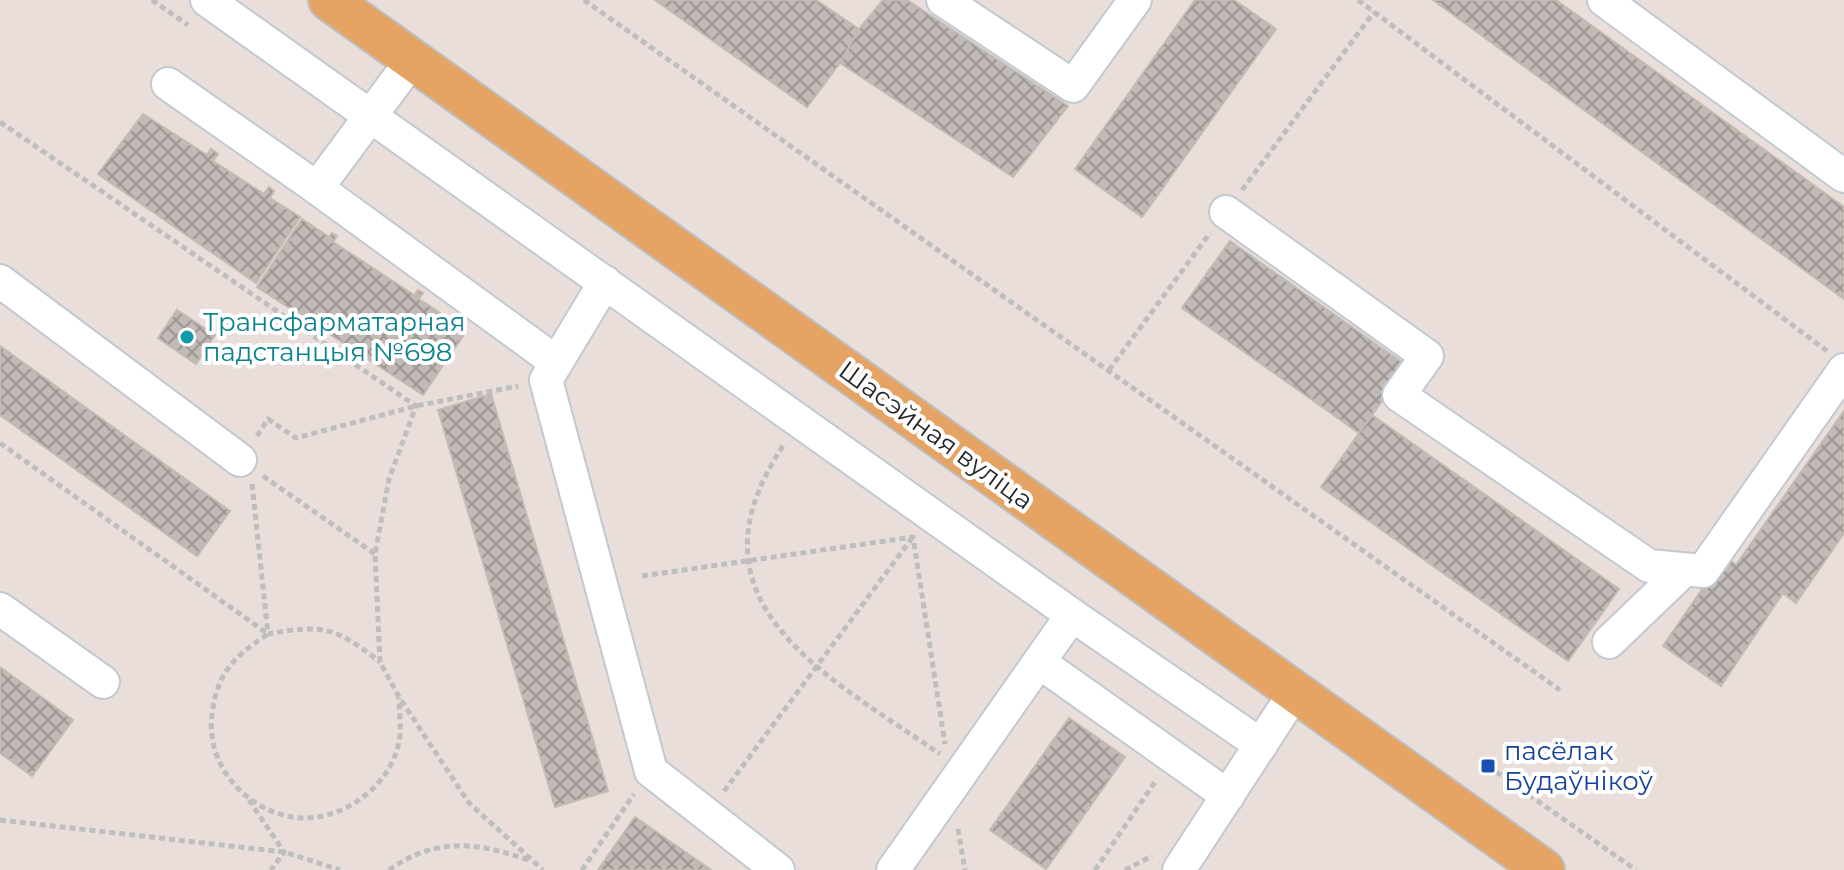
<svg xmlns="http://www.w3.org/2000/svg" width="1844" height="870" viewBox="0 0 1844 870" font-family="Montserrat,sans-serif">
<defs>
<pattern id="building-cross-hatch" width="8" height="8" patternUnits="userSpaceOnUse" patternTransform="scale(2)"><rect width="8" height="8" fill="#c1bab6"/><path d="M0 0l8 8M0 8l8-8" fill="none" stroke="#9d9794"/></pattern>
</defs>
<rect width="100%" height="100%" fill="#e9deda"/>
<!-- building -->
<g fill="url(#building-cross-hatch)" stroke="#c4bab4" stroke-width="2">
<polygon points="655,0 816,0 859,29 840,63 807,107"/>
<polygon points="883,0 907,0 1068,106 1013,177 840,63 859,29"/>
<polygon points="1195,0 1234,0 1276,29 1142,217 1075,169"/>
<polygon points="1433,0 1556,0 1844,207 1844,299"/>
<polygon points="143,114 207,155 211,149 218,154 213,161 264,194 269,187 274,191 270,198 300,217 256,283 98,174"/>
<polygon points="302,219 329,237 332,233 337,236 333,242 414,295 418,290 423,293 419,299 458,325 455,330 463,336 423,395 257,287"/>
<polygon points="1230,241 1407,366 1359,433 1182,308"/>
<polygon points="177,310 215,335 196,364 158,338"/>
<polygon points="0,346 230,511 197,556 0,415"/>
<polygon points="491,394 608,791 555,807 438,410"/>
<polygon points="1844,411 1844,533 1796,603 1783,593 1721,686 1663,646 1725,556 1736,565"/>
<polygon points="1372,415 1619,589 1568,661 1321,487"/>
<polygon points="0,667 73,720 32,776 0,753"/>
<polygon points="1069,718 1125,757 1046,869 990,830"/>
<polygon points="635,817 711,870 598,870"/>
</g>
<g fill="none" stroke-linecap="round" stroke-linejoin="round">
<defs>
<g id="minor">
<polyline points="207,0 1072,615 1261,745"/>
<polyline points="943,0 1073,86 1135,0"/>
<polyline points="1604,0 1844,176"/>
<polyline points="168,84 317,188 412,60"/>
<polyline points="317,188 556,362"/>
<polyline points="1226,212 1427,356 1399,395 1649,566 1703,571 1844,370"/>
<polyline points="0,281 240,460"/>
<polyline points="605,282 546,380 651,771 778,870"/>
<polyline points="0,609 103,682"/>
<polyline points="1609,642 1684,570"/>
<polyline points="1039,662 1228,796"/>
<polyline points="893,870 1072,615"/>
<polyline points="1179,870 1295,692"/>
</g>
<polyline id="major" points="329,0 1544,870"/>
</defs>
<!-- minor casing -->
<use href="#minor" stroke="#c2c9d1" stroke-width="36"/>
<!-- major casing -->
<use href="#major" stroke="#bebebe" stroke-width="44"/>
<!-- path -->
<g stroke="#bebebe" stroke-width="5" stroke-dasharray="6 4" stroke-linecap="butt">
<polyline points="152,0 188,25"/>
<polyline points="584,0 1560,690"/>
<polyline points="1358,0 1827,351"/>
<polyline points="0,122 416,406 389,479 375,554 380,662 399,697 469,803 543,870"/>
<polyline points="1242,190 1374,12"/>
<polyline points="1109,370 1210,233"/>
<polyline points="257,436 268,419 296,438 416,406 518,386"/>
<path d="M0,443L268,634C234,657 217,672 212,715C206,760 239,803 283,815C334,830 395,787 400,735C401,723 399,710 399,698"/>
<path d="M783,446C678,603 828,676 940,754"/>
<polyline points="263,476 375,554"/>
<path d="M252,484L268,634C322,624 336,627 380,662"/>
<polyline points="642,576 913,537 945,744"/>
<polyline points="1488,766 1636,870"/>
<polyline points="724,791 912,538"/>
<polyline points="249,800 284,852 271,870"/>
<polyline points="0,820 284,852 340,870"/>
<polyline points="958,829 965,870"/>
<path d="M389,870C435,837 478,842 528,860"/>
<polyline points="582,870 634,794"/>
<polyline points="1095,870 1157,779"/>
<polyline points="1125,870 1152,856"/>
</g>
<!-- minor -->
<use href="#minor" stroke="#fff" stroke-width="32"/>
<!-- major -->
<use href="#major" stroke="#e5a463" stroke-width="40"/>
</g>
<!-- markers -->
<circle fill="#0f9aa8" stroke="#fff" stroke-width="3" cx="187" cy="337" r="8"/>
<rect fill="#1a4fb4" stroke="#fff" stroke-width="3" x="1480" y="758" width="16" height="16" rx="4"/>
<g text-anchor="middle" stroke-width="8" stroke-linejoin="round" paint-order="stroke">
<!-- culture labels -->
<g font-size="26" fill="#0d838f" stroke="#fff" text-anchor="start">
<text x="203" y="331">Трансфарматарная<tspan x="203" dy="30">падстанцыя №698</tspan></text>
</g>
<!-- street labels -->
<g font-size="26" fill="#272727" stroke="#fff">
<text transform="translate(936 435) rotate(36)" y="9">Шасэйная вуліца</text>
</g>
<!-- transit labels -->
<g font-size="26" fill="#164399" stroke="#fff" text-anchor="start">
<text x="1504" y="760">пасёлак<tspan x="1504" dy="30">Будаўнікоў</tspan></text>
</g>
</g>
</svg>
